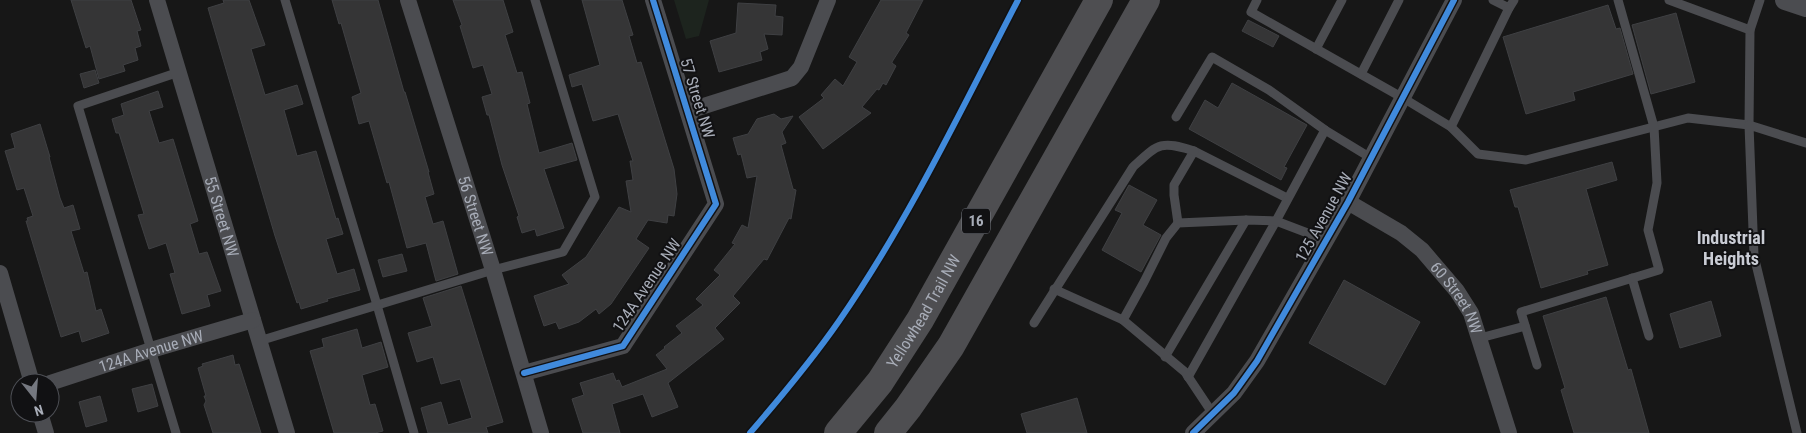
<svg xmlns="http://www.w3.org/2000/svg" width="1806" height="433" viewBox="0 0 1806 433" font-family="'Roboto Condensed',sans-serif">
<rect width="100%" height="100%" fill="#171717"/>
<!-- green -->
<polygon fill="#1d241e" points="674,0 709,0 699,36 686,39"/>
<!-- building -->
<g fill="#353536" stroke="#3f4043">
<polygon points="71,0 131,0 141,30 137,31 141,46 135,48 138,60 123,65 125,71 99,79 90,46 86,48"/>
<polygon points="223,0 249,0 265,45 251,49 265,95 297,85 303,104 284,110 297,156 316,151 336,219 338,218 343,234 326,239 337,274 354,269 360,290 327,299 328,301 301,309 299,302 297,303 275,236 208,8 224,3"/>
<polygon points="332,0 378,0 404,92 405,92 429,172 428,172 434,194 425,197 433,224 443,221 458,274 436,281 426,243 407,248 389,182 387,183 369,121 359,124 352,97 361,93 341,23 339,24"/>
<polygon points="453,0 503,0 513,32 505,35 517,73 522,72 530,103 527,104 539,153 572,143 577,160 544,169 564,228 537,236 535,229 522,233 517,217 519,216 502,165 489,115 487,115 482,97 492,94 483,65 473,68 460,26 462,25"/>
<polygon points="582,0 622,0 633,35 629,36 637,63 641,62 674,169 677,194 674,216 668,215 667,223 648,220 636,239 649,248 611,304 599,314 596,309 579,322 559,329 556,322 544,326 534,296 569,284 562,275 586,257 619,207 631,212 626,181 633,180 630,161 633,161 618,114 593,121 582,84 572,87 569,75 600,65"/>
<polygon points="881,0 923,0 906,33 909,35 892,62 892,63 896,66 886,85 883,83 879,90 877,89 862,107 871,113 823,149 799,117 824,98 821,95 835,79 843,86 857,62 849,57"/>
<polygon points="738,3 776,5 775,16 783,17 782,35 764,34 768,49 760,52 762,60 719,72 710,41 736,33"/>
<polygon points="1608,5 1616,29 1620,28 1633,74 1573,92 1575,100 1526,114 1503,37"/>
<polygon points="1676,13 1695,82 1651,94 1632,25"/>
<polygon points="1248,20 1279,36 1273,47 1242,31"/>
<polygon points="95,70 99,83 84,88 80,74"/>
<polygon points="1232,83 1307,125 1284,167 1287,168 1281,180 1189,129 1205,100 1218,108"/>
<polygon points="158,91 163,107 149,111 159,143 173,139 198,221 190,224 199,254 207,252 221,291 207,295 210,306 182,314 170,274 175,273 166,243 149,249 138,215 144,214 119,133 116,133 112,119 124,115 121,104"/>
<polygon points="774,114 781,119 793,116 782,132 786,143 781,145 793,189 796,190 791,219 789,218 767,260 764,259 733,296 740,303 715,328 724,339 668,383 678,407 652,417 643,394 612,404 620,433 583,433 572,399 584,395 580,383 613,373 616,381 619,380 622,387 667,369 656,355 665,348 664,347 682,333 676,326 703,305 696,299 720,275 714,270 735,244 732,243 742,225 748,228 757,176 747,178 741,154 738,155 733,138 748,134 757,119"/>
<polygon points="40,124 50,157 49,157 60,198 64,208 73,205 80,229 71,231 84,273 87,272 96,311 101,309 109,333 82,342 79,331 61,337 26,221 28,221 27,218 33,216 24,188 17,190 5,151 15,148 11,134"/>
<polygon points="1612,162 1617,180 1586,189 1608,265 1587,271 1588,274 1541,288 1518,207 1515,207 1510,190"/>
<polygon points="1129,185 1157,200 1143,225 1161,235 1141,272 1102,250 1122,213 1115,210"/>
<polygon points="402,254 407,271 383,277 378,260"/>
<polygon points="1344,280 1420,322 1385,385 1309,343"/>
<polygon points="461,286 503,422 486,427 488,433 428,433 421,408 441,402 448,425 472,418 460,379 441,384 433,357 417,362 408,333 432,326 423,298"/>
<polygon points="1606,297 1628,370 1631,369 1649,433 1574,433 1561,390 1565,388 1543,316"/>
<polygon points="1711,301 1721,336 1680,348 1670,314"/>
<polygon points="357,329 362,348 381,342 388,367 362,375 370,405 375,404 383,431 375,433 334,433 310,351 324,347 322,339"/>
<polygon points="233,355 235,365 239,364 261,433 213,433 204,405 206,401 204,396 206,396 198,368 203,366 202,364"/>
<polygon points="152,384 158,406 138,412 132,389"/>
<polygon points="100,396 107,421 86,427 79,402"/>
<polygon points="1077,398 1087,433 1027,433 1021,414"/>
</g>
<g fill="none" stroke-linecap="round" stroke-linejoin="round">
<!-- service -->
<g stroke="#4b4c50" stroke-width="9">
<polyline points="285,0 377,305 414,433"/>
<polyline points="1257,0 1251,12 1403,98 1451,127 1478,154 1526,160 1688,118 1749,125 1750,30 1669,0"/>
<polyline points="1493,0 1509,8 1514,0"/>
<polyline points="1750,30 1760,0"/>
<polyline points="1316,49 1342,0"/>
<polyline points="1361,74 1399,0"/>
<polyline points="1176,117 1212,57 1269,90 1325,130"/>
<polyline points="1451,127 1509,8"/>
<polyline points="1178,223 1174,195 1174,185 1194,151 1287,198"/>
<polyline points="1632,278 1649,336"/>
<polyline points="1054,289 1123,320"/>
<path d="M1034,323L1133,167C1158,144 1160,140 1194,151"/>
<polyline points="1480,338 1525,326"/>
<polyline points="259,341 493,270 563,252 595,197 535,0"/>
<polyline points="1165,357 1246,220"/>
<polyline points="1537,365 1521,312 1659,270 1648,230 1657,183 1654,127 1618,0"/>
<polyline points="1188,377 1276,221 1325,130 1371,158"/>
<polyline points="1213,414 1185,372 1123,320 1144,282 1166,238 1178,223 1246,220 1276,221 1326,240"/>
<polyline points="176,433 78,106 179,72"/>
<polyline points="1797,433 1754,256 1749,125 1806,143"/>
</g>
<!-- minor -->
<g stroke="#4b4c50" stroke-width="16">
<path id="s1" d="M157,0L287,433"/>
<path id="s2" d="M408,0L493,270L541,433"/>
<polyline points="688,111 792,78 801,67 828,0"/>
<path id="s3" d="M1348,202L1401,233L1422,250L1457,291L1471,313L1509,433"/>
<polyline points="0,273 32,383"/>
<polyline points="524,373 623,346 716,204 653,0"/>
<path id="s4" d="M50,383L151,350L253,320"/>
<polyline points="40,413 46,433"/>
<polyline points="1193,433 1234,393 1257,361 1348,202 1454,0"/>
</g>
<!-- tertiary -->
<polyline stroke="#4b4c50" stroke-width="20" points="1785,0 1806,7"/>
<!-- motorway -->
<g stroke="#4e4e51" stroke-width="28">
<path id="s5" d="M838,433L880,382L920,320L1099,0"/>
<polyline points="888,433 908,408 951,346 1146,0"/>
</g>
<defs>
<g id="cycleway">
<polyline points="524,373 623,346 716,204 653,0"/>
<path d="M750,433C781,397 812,360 839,321C909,220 962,108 1018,0"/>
<polyline points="1193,433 1234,393 1257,361 1348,202 1454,0"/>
</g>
</defs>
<!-- cycleway casing -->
<use href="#cycleway" stroke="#111113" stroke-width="9"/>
<!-- cycleway -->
<use href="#cycleway" stroke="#408adc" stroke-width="6"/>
</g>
<g text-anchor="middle" stroke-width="4" stroke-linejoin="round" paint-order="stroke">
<!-- shield labels -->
<rect fill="#111113" stroke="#7b7e86" stroke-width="1" x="962" y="208.5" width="28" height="25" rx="4"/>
<g font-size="15" font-weight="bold" fill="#a8adb8">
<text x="976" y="226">16</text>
</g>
<!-- street labels -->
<g font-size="16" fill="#a8adb8" stroke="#111113">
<text transform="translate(698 98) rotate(73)" y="6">57 Street NW</text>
<text dy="6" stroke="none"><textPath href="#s1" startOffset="226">55 Street NW</textPath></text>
<text dy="6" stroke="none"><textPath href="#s2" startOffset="226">56 Street NW</textPath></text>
<text transform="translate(1323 217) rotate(-61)" y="6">125 Avenue NW</text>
<text transform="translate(646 285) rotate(-56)" y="6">124A Avenue NW</text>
<text dy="6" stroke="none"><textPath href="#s3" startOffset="148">60 Street NW</textPath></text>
<text dy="6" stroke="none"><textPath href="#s5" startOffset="149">Yellowhead Trail NW</textPath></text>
<text dy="6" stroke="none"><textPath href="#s4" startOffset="106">124A Avenue NW</textPath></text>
</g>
<!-- neighbourhood labels -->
<g font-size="18" font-weight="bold" fill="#c9ccd4" stroke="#111113">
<text x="1731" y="244">Industrial<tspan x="1731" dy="21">Heights</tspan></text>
</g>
</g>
<!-- north arrow -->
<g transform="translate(35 398) rotate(163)"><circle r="24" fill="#111113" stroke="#4d4f55"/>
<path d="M0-4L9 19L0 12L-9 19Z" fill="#757880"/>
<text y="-8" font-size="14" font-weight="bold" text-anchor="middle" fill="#a8adb8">N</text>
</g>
</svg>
